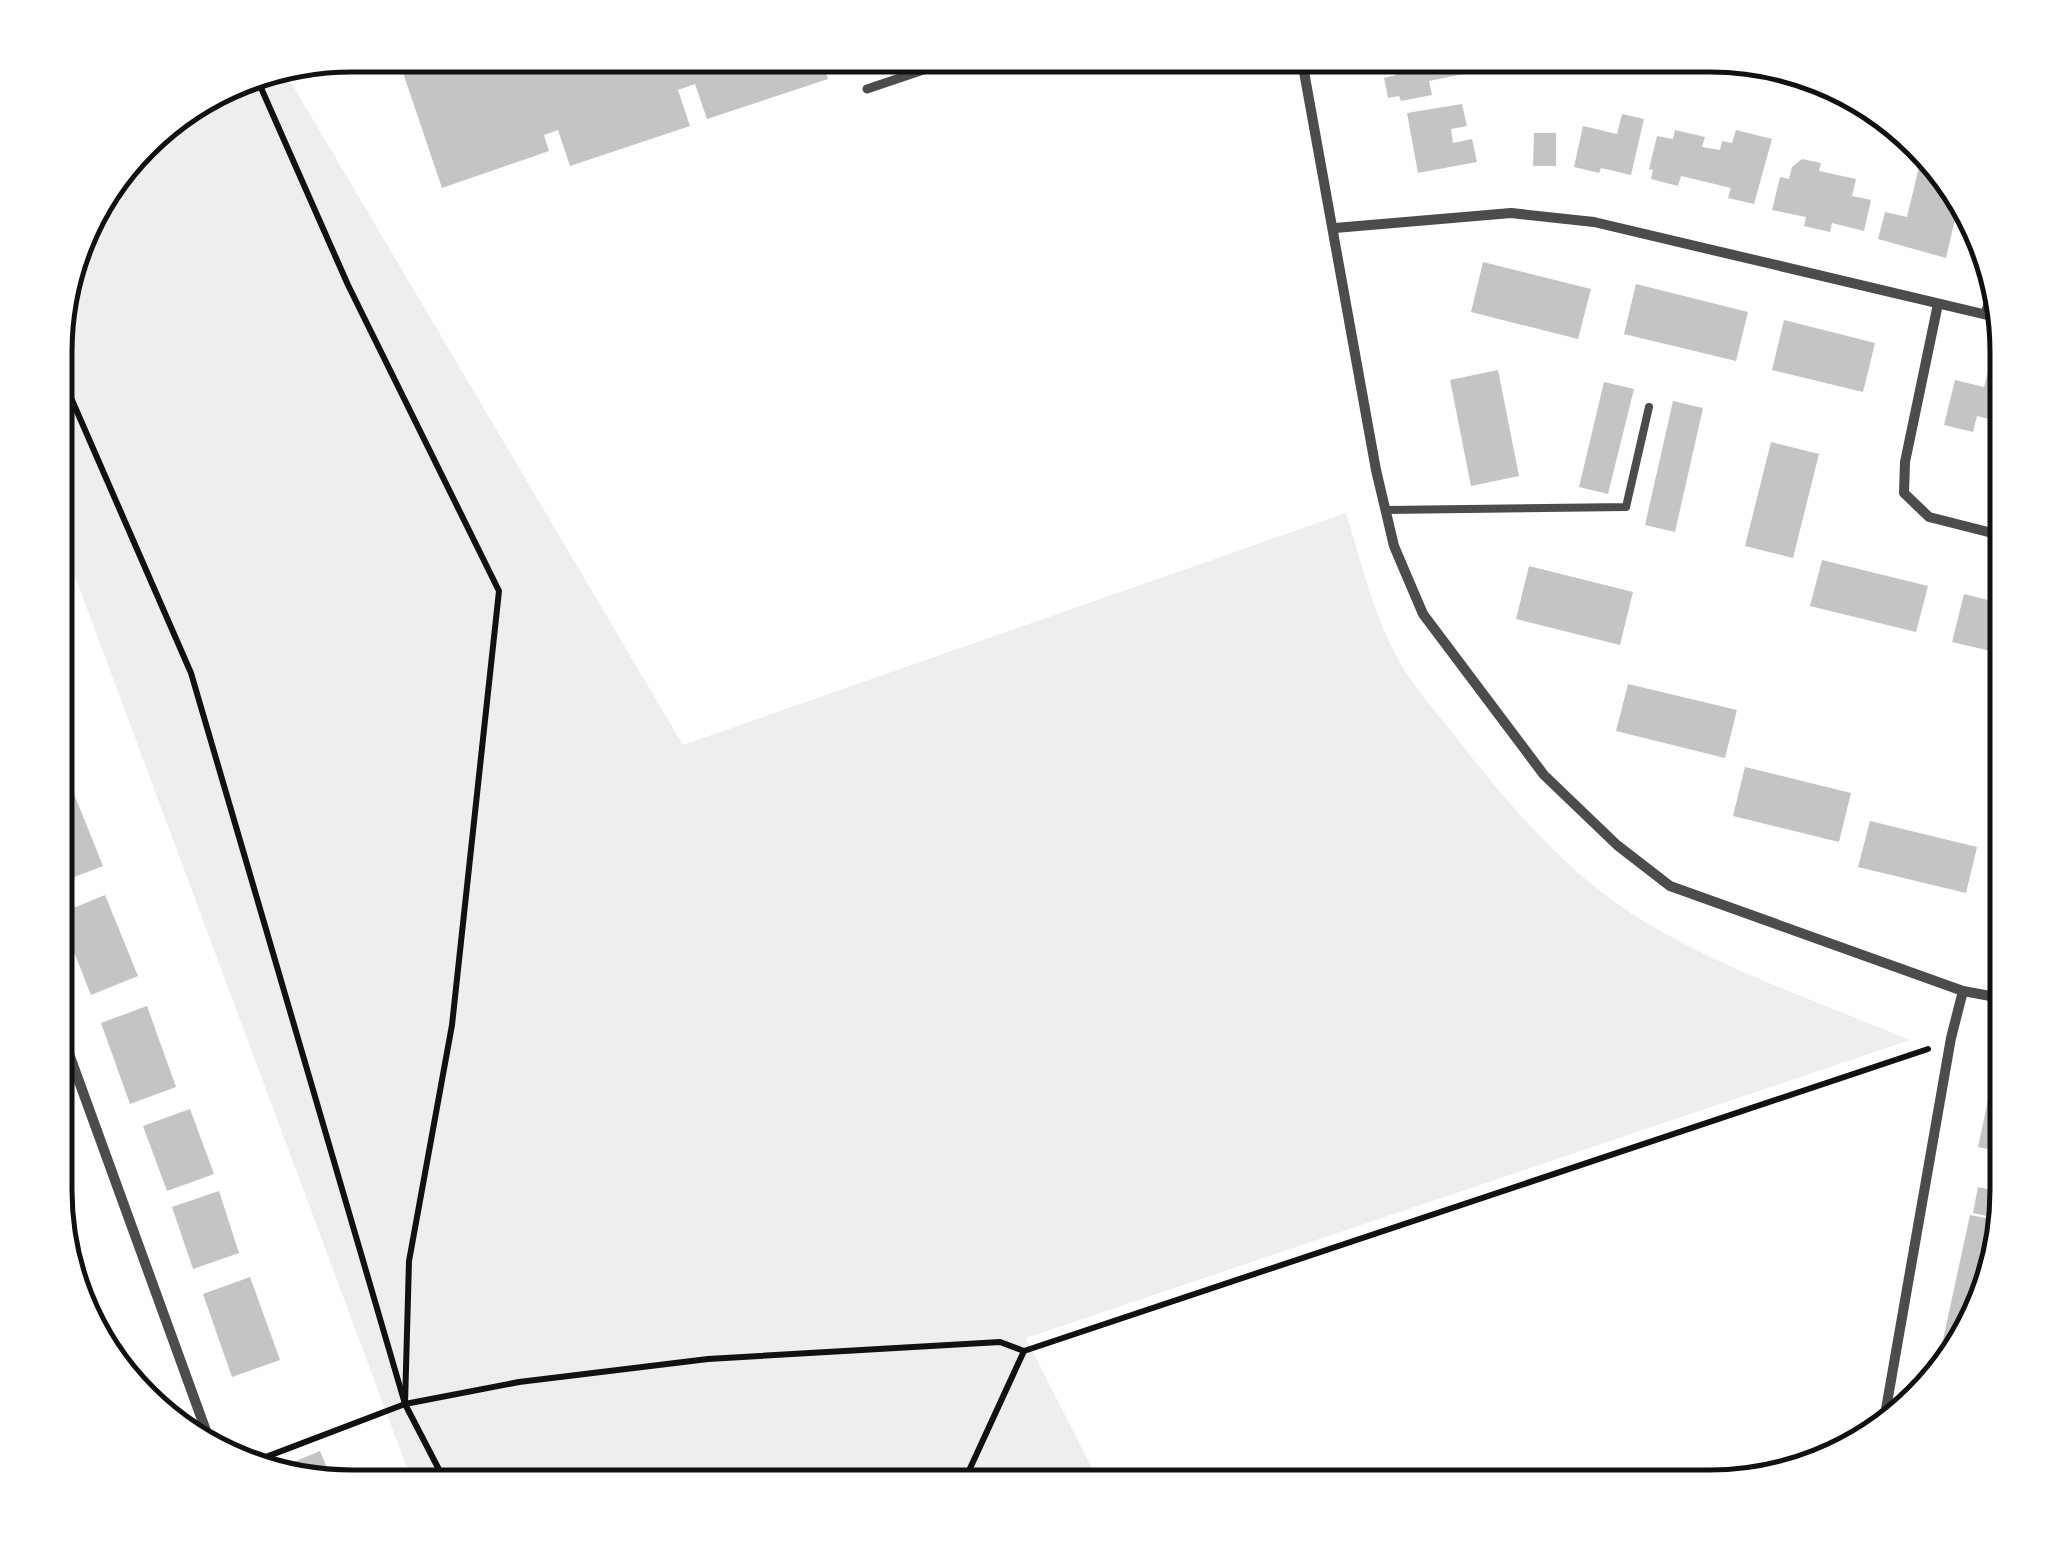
<svg xmlns="http://www.w3.org/2000/svg" width="2063" height="1543" viewBox="0 0 2063 1543" font-family="'Nunito Sans',sans-serif">
<rect width="100%" height="100%" fill="#fff"/>
<!-- green -->
<path fill="#eee" d="M282,67L683,745L1346,513C1361,561 1373,613 1397,657C1411,684 1432,707 1451,731C1508,804 1570,879 1652,926C1732,973 1824,1004 1910,1040L1026,1338L1102,1488L414,1487L73,571L57,543L58,313L95,204L157,128L256,71Z"/>
<!-- building -->
<g fill="#c4c4c4">
<polygon points="397,55 820,55 828,79 707,119 695,84 678,90 690,126 570,166 558,130 544,135 549,151 442,188"/>
<polygon points="842,55 895,55 895,56 848,72"/>
<polygon points="1392,55 1424,55 1425,58 1470,55 1473,72 1429,81 1432,95 1401,101 1399,96 1388,98 1384,78 1396,75"/>
<polygon points="1462,104 1467,126 1451,129 1453,143 1472,139 1477,162 1418,173 1407,113"/>
<polygon points="1622,114 1644,119 1631,175 1601,168 1599,173 1574,167 1583,126 1617,134"/>
<polygon points="1675,130 1705,137 1702,147 1720,150 1722,141 1732,143 1736,130 1772,139 1754,204 1728,198 1731,188 1681,176 1678,186 1651,179 1653,170 1649,169 1657,136 1673,139"/>
<polygon points="1534,133 1556,133 1556,166 1533,166"/>
<polygon points="1923,150 1960,198 1946,258 1878,239 1885,212 1907,217"/>
<polygon points="1802,159 1821,163 1819,171 1856,179 1852,196 1871,200 1864,231 1832,223 1830,232 1804,226 1806,217 1772,210 1780,177 1789,179 1792,167"/>
<polygon points="1483,262 1591,289 1578,339 1471,312"/>
<polygon points="1636,284 1748,312 1736,361 1624,334"/>
<polygon points="1784,320 1875,343 1863,392 1772,370"/>
<polygon points="1989,367 2008,372 2008,424 1977,416 1973,432 1944,425 1955,380 1984,387"/>
<polygon points="1498,370 1519,476 1471,486 1450,380"/>
<polygon points="1604,382 1634,389 1608,494 1579,487"/>
<polygon points="1673,401 1703,408 1675,532 1645,525"/>
<polygon points="1771,442 1819,454 1793,558 1745,546"/>
<polygon points="1822,560 1928,586 1916,632 1810,606"/>
<polygon points="1529,566 1633,592 1620,645 1516,619"/>
<polygon points="1964,594 2008,605 2008,655 1952,642"/>
<polygon points="1628,684 1737,710 1725,758 1616,731"/>
<polygon points="1745,767 1851,793 1839,842 1733,816"/>
<polygon points="70,784 103,866 56,884 57,789"/>
<polygon points="1870,821 1977,847 1966,893 1858,867"/>
<polygon points="105,895 138,976 91,995 59,914"/>
<polygon points="147,1006 176,1087 130,1104 101,1023"/>
<polygon points="1991,1086 2007,1089 2007,1153 1978,1147"/>
<polygon points="190,1109 214,1174 167,1191 143,1126"/>
<polygon points="1978,1187 2007,1193 2005,1220 1973,1213"/>
<polygon points="219,1191 239,1253 193,1269 172,1207"/>
<polygon points="1970,1215 2005,1222 1986,1304 1948,1365 1938,1363"/>
<polygon points="250,1277 280,1360 232,1377 203,1294"/>
<polygon points="320,1451 335,1487 276,1474 274,1470"/>
</g>
<g fill="none" stroke-linecap="round" stroke-linejoin="round">
<!-- path -->
<g stroke="#111" stroke-width="6">
<polyline points="254,72 348,285 499,591 452,1025 409,1261 405,1404"/>
<polyline points="58,368 191,673 405,1404 448,1487"/>
<polyline points="242,1466 405,1404 519,1382 708,1359 1000,1342 1024,1351"/>
<polyline points="961,1488 1024,1351 1928,1049"/>
</g>
<!-- service -->
<polyline stroke="#4c4c4c" stroke-width="8" points="1386,510 1626,507 1649,407"/>
<!-- pedestrian -->
<polyline stroke="#4c4c4c" stroke-width="9" points="867,89 968,55"/>
<!-- minor -->
<g stroke="#4c4c4c" stroke-width="10">
<polyline points="1301,55 1376,470 1394,546 1423,614 1544,775 1617,845 1670,886 1963,991 2007,999"/>
<polyline points="1335,228 1511,213 1594,222 2000,318"/>
<polyline points="1938,304 1905,462 1904,493 1929,517 2008,537"/>
<polyline points="1985,314 1994,290"/>
<polyline points="56,1018 213,1450"/>
<polyline points="1883,1426 1951,1038 1963,991"/>
</g>
</g>
<!-- crop -->
<path d="M0 0H2063V1543H0ZM352 72H1710A280 280 0 0 1 1990 352V1190A280 280 0 0 1 1710 1470H352A280 280 0 0 1 72 1190V352A280 280 0 0 1 352 72Z" fill="#fff" fill-rule="evenodd"/>
<path fill="none" stroke="#111" stroke-width="5" d="M352 72H1710A280 280 0 0 1 1990 352V1190A280 280 0 0 1 1710 1470H352A280 280 0 0 1 72 1190V352A280 280 0 0 1 352 72Z"/>
</svg>
